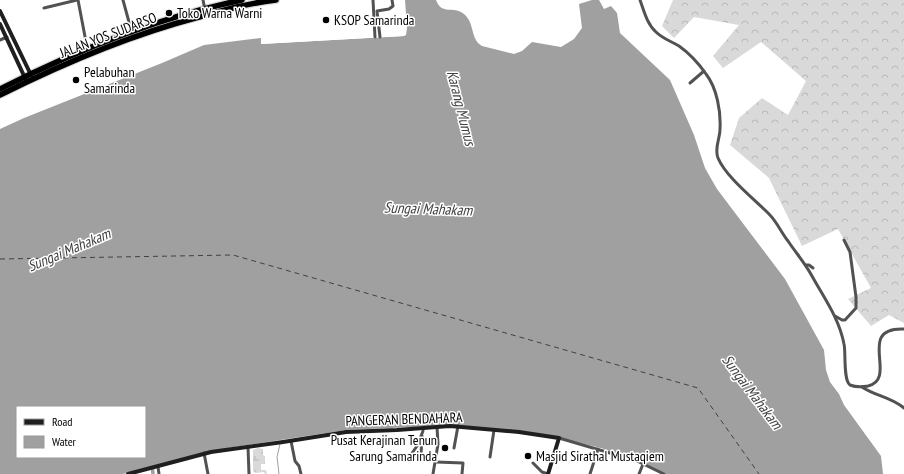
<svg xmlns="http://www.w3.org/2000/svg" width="904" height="474" viewBox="0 0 904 474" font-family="'PT Sans Narrow',sans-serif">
<defs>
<pattern id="forest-crowns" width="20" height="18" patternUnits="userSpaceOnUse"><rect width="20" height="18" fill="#d9d9d9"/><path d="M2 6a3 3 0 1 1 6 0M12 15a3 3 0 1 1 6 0" fill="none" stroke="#b8b8b8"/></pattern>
<pattern id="wetland-marsh" width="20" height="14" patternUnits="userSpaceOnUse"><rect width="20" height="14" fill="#d9d9d9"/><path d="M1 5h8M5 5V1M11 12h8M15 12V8" fill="none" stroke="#b8b8b8"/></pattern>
</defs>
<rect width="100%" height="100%" fill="#fff"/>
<!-- forest -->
<polygon fill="url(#forest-crowns)" points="673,0 904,0 904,323 889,315 871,326 848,299 871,288 838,229 802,246 769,178 730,145 739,118 762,98 788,115 806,81 761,42 723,68 713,56 739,25 694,17 674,38 662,26"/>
<!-- wetland -->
<polygon fill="url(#wetland-marsh)" points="258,448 263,449 263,455 265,456 265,464 261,464 261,470 266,470 267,474 265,474 264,472 256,473 253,471 253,450"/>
<!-- water -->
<path fill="#a0a0a0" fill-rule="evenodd" d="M405,0H436C442,16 453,5 464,14C475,23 470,39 482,46L514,54L522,51L532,42L561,47L574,39L582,28L579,4L592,0H599L604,9L611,6L617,13L620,33L670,80L694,135L705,168L717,189L785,279L824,350L826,370L830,382L839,394L844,405L881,456L883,474H665L641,462L601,448L547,435L436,426L346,430L228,448L123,474H0V129L24,118L162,63L204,45L261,38V44L404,36L406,35L407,28ZM17,407H145V457H17Z"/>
<!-- pier -->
<polygon fill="#fff" points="404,34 404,36 261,44 261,38 263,38 263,42"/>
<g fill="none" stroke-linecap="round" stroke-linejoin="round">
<!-- stream -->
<polyline stroke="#a0a0a0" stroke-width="1" points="279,474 277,457 280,444"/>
<!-- canal -->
<polyline stroke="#a0a0a0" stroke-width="3.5" points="152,465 153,474"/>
<!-- ferry -->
<polyline stroke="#414141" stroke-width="1" stroke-dasharray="5 4" stroke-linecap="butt" points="0,259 233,255 698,388 759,474"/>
<defs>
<g id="highway">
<path d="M0,89C75,51 159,17 242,0"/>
<path d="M0,95C64,63 130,35 199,17C224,10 249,3 276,0"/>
</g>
</defs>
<!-- highway casing -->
<use href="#highway" stroke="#dbdbdb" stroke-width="8"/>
<!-- street -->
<g stroke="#525252" stroke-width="3">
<polyline points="78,0 87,47 87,49"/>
<polyline points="123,0 132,33"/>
<polyline points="203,0 206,15"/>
<polyline points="373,0 375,37"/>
<path d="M640,0C644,11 647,24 656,32C663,39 671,41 679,46C689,53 699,64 706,74C717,88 721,112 720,129C720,139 714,148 718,158C726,177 754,199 769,214C777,222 781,232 788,241C796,253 805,263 812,276C824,298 839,318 844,344C846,352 843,380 850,385C855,387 863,387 868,386C899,379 855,327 904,329"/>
<polyline points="44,8 77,0"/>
<polyline points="380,37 377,11 389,9 393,6 392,0"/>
<polyline points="0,40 7,37"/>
<polyline points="690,83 704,71"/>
<polyline points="806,265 809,265 813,268"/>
<polyline points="835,316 842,320 845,320 856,308 856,297 850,252 844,240"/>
<path d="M862,387C875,396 891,397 904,408"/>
<polyline points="559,438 637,461 664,474"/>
<polyline points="291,441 295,461 299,466 301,474"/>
<polyline points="248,447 249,474"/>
<polyline points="454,448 458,426"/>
<polyline points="204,453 208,474"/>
<polyline points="421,454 422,436"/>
<polyline points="490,457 494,430"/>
<polyline points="408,459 417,446 423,431"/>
<polyline points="436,462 463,463 462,474"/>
<polyline points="533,463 542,472 548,474"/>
<polyline points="158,467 159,474"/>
<polyline points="433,474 438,444 437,427"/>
<polyline points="590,474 598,449"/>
<polyline points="639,474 643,464"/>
</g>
<!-- secondary -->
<g stroke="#1f1f1f" stroke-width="4">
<polyline points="0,11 31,75"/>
<polyline points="0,24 25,78"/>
<polyline points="128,474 211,452 283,442 346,432 397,430 450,426 519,432 559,438 548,474"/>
</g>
<!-- highway -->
<use href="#highway" stroke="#000" stroke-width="5.5"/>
</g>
<!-- markers -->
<g fill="#000" stroke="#fff" stroke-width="1.5">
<circle cx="169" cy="13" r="4"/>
<circle cx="326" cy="20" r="4"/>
<circle cx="76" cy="80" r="4"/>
<circle cx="445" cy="448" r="4"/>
<circle cx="528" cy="456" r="4"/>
</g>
<g text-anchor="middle" stroke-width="3" stroke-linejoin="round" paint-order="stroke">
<!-- poi labels -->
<g font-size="14" fill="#000" stroke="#fff" text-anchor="start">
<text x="177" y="18">Toko Warna Warni</text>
<text x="334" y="25">KSOP Samarinda</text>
<text x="84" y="77">Pelabuhan<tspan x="84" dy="16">Samarinda</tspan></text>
<text x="437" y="445" text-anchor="end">Pusat Kerajinan Tenun<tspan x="437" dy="16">Sarung Samarinda</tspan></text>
<text x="536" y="461">Masjid Sirathal Mustaqiem</text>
</g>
<!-- street labels -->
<g font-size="14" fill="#000" stroke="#fff">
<text transform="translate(108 35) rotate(-21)" y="5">JALAN YOS SUDARSO</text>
<text transform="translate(404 419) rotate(-2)" y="5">PANGERAN BENDAHARA</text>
</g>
<!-- water labels -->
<g font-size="15" font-style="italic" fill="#414141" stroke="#fff">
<text transform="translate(461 108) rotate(76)" y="5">Karang Mumus</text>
<text transform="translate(428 209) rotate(2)" y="5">Sungai Mahakam</text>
<text transform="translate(69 250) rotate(-23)" y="5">Sungai Mahakam</text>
<text transform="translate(752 392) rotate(53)" y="5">Sungai Mahakam</text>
</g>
</g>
<!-- legend -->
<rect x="16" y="406" width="130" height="52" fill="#ffffff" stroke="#999999"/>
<rect x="24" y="419" width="20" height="6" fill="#1f1f1f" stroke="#999999"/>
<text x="52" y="426" font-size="12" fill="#000000">Road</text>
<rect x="24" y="436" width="20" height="12" fill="#a0a0a0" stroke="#999999"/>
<text x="52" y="446" font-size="12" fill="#000000">Water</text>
</svg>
